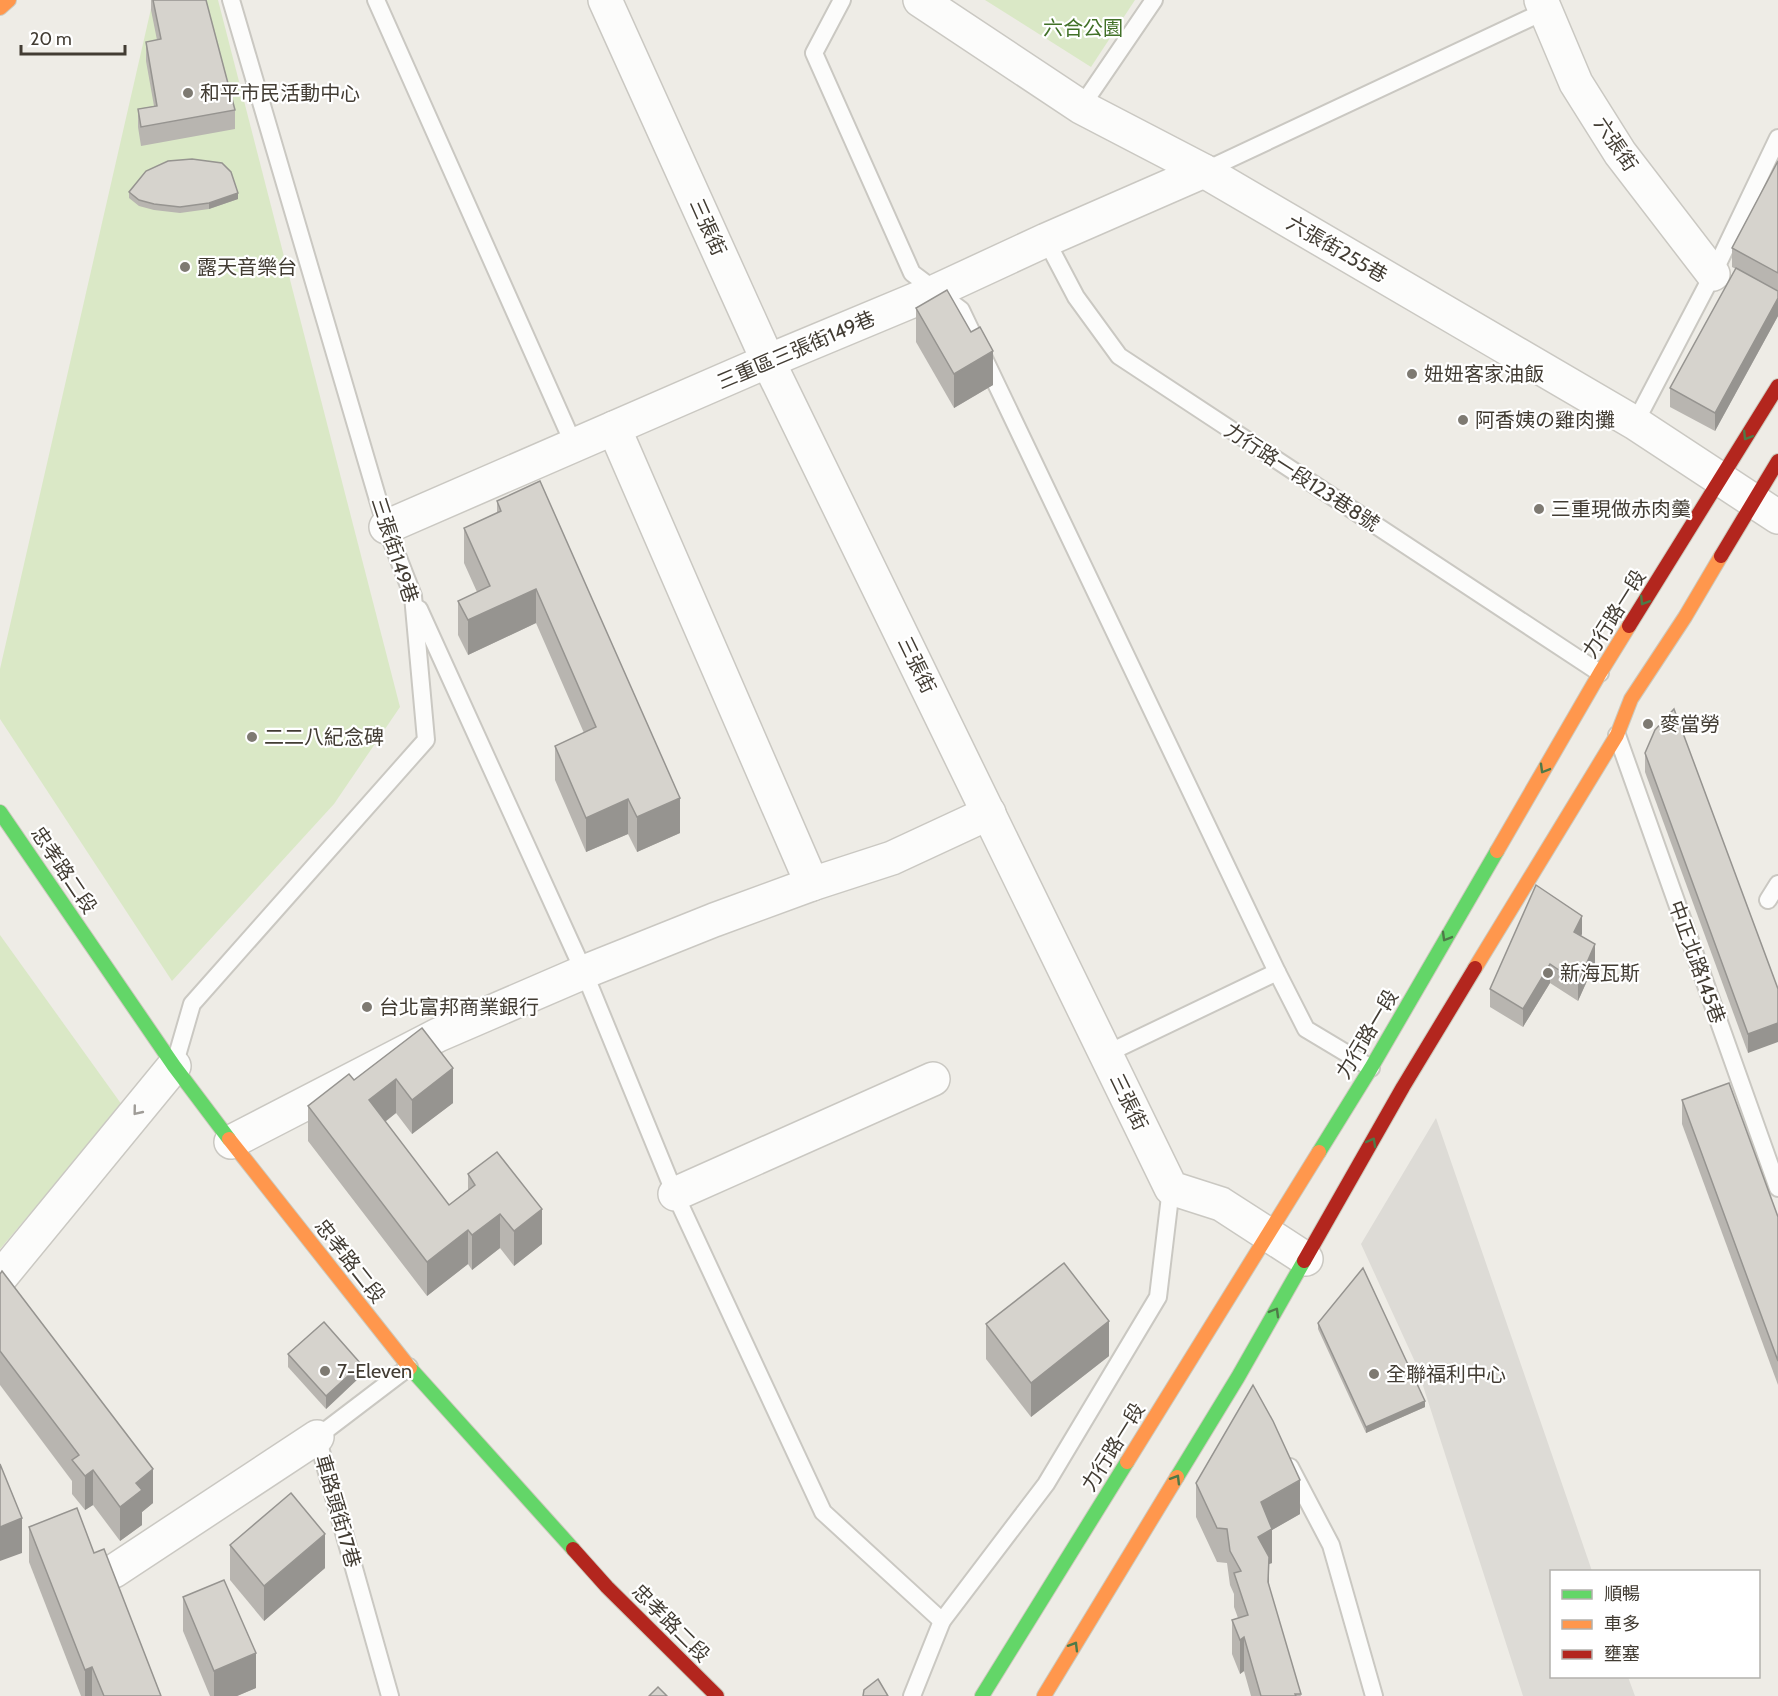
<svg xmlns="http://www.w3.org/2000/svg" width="1778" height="1696" viewBox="0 0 1778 1696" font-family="Cabin,'Noto Sans TC','Noto Sans JP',sans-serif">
<rect width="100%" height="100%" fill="#eeece6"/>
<!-- green -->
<g fill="#dae8c6">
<polygon points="153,0 218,0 400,707 334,804 172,981 0,719 0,669"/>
<polygon points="985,0 1135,0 1091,67"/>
<polygon points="0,935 122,1105 0,1249"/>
</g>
<!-- parking -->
<polygon fill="#dddbd6" points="1436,1118 1592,1571 1552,1572 1552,1676 1628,1677 1635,1696 1523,1696 1416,1364 1361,1244"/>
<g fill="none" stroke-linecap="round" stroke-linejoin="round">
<defs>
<g id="lane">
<polyline points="376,0 574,445"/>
<polyline points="842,0 814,53 912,273 961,310 1277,972 1306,1029 1371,1068"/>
<polyline points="1081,107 1154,0"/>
<polyline points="1204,171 1545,11"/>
<polyline points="1046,240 1076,297 1119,356 1600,673"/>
<polyline points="1635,423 1713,274 1778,138"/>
<polyline points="419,609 584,972 675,1194 823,1512 942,1621"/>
<polyline points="1617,735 1778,1188"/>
<polyline points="1768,900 1778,884"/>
<polyline points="1106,1054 1277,972"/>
<polyline points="174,1066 192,1004 426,740 413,596 386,527 231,0"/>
<polyline points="1290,1467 1331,1545 1374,1696"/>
<polyline points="390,1696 317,1437 409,1367"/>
<polyline points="912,1696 942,1621 1046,1484 1158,1297 1171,1188"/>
</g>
<g id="street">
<polyline points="605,0 768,361 1171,1188 1221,1204 1306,1259"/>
<polyline points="920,0 1081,107 1204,171 1635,423 1778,517"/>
<polyline points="1541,0 1576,83 1620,153 1713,274"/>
<polyline points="614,428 812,884"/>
<polyline points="386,527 768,361 936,291 1046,240 1204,171"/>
<polyline points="231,1142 438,1035 584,972 714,920 812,884 892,858 989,813"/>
<polyline points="675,1194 933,1079"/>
<polyline points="0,1278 174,1066"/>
<polyline points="114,1571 317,1437"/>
</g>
<g id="fast">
<polyline points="0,812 174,1066 229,1139"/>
<polyline points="1319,1152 1371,1068 1497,851"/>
<polyline points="410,1368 573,1549"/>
<polyline points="1177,1477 1238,1377 1304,1261"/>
<polyline points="982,1696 1127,1462"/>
</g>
<g id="slow">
<polyline points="0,8 9,0"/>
<polyline points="1497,851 1600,673 1629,626"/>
<polyline points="1475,968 1617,735 1631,699 1685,617 1721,556"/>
<polyline points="229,1139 410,1368"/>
<polyline points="1127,1462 1319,1152"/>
<polyline points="1044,1696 1177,1477"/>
</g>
<g id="jam">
<polyline points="1721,556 1778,461"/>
<polyline points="1629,626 1778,386"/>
<polyline points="1304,1261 1403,1087 1475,968"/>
<polyline points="573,1549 607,1587 717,1696"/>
</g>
</defs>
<!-- lane casing -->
<use href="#lane" stroke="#cac8c2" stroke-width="20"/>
<!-- street casing -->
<use href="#street" stroke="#cac8c2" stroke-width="36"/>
<!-- fast casing -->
<use href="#fast" stroke="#ccc9bd" stroke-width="16"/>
<!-- slow casing -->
<use href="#slow" stroke="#ccc9bd" stroke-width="16"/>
<!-- jam casing -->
<use href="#jam" stroke="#ccc9bd" stroke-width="16"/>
<!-- lane -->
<use href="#lane" stroke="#fcfcfb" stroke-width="16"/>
<!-- street -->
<use href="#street" stroke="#fcfcfb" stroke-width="33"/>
<!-- fast -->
<use href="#fast" stroke="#63d668" stroke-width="14"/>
<!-- slow -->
<use href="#slow" stroke="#ff974d" stroke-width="14"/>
<!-- jam -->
<use href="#jam" stroke="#b3261e" stroke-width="14"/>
</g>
<!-- wall -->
<g fill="#b8b5b0">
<polygon points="151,0 206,0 235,110 235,129 141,146 138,127 138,109 154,106 146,61 146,42 157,40 151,10"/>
<polygon points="1778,161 1778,316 1715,431 1670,407 1670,388 1736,269 1732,267 1732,248"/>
<polygon points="129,192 238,199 209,209 180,213 154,210 139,206 129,198"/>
<polygon points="916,308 993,385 954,408 916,342"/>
<polygon points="497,501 680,833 637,852 628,834 586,852 555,780 555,746 584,733 536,623 468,655 458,635 458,601 477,592 464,563 464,528 497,513"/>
<polygon points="1645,753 1778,989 1748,1053 1645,772"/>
<polygon points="1582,934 1581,936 1595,963 1578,1001 1550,983 1523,1027 1490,1007 1490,989"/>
<polygon points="422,1028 453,1103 412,1134 396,1113 385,1122 449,1205 468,1190 468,1174 542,1244 514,1266 500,1248 472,1270 468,1264 427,1296 308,1141 308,1106 354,1080"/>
<polygon points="1682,1100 1778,1217 1778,1385 1682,1124"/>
<polygon points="0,1274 153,1503 142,1512 142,1525 120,1541 93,1505 85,1510 72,1494 72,1481 0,1385"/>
<polygon points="1318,1323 1425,1407 1366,1433 1318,1329"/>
<polygon points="986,1324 1109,1356 1031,1417 986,1359"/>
<polygon points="288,1354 361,1376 326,1409 288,1367"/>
<polygon points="1196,1483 1300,1514 1272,1530 1272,1563 1269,1564 1269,1586 1301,1696 1251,1696 1244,1671 1240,1674 1232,1654 1232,1620 1238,1618 1234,1607 1234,1594 1230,1585 1227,1563 1217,1562 1196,1517"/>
<polygon points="29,1527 94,1553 161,1696 81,1696 29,1562"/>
<polygon points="230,1545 325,1568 264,1621 230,1580"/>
<polygon points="183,1597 256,1688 237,1696 210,1696 183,1631"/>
</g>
<!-- shaded-wall -->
<g fill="#969490">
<polygon points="238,193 238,199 209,209 209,203"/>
<polygon points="1778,298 1778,316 1715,431 1715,413"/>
<polygon points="993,351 993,385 954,408 954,374"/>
<polygon points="536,589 536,623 468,655 468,620"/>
<polygon points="680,798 680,833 637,852 637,817"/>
<polygon points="628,799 628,834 586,852 586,818"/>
<polygon points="1582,916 1582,934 1574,950 1574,932"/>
<polygon points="1595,944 1595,963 1578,1001 1578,983"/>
<polygon points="1550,964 1550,983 1523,1027 1523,1009"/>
<polygon points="1778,1023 1778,1042 1748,1053 1748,1034"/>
<polygon points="453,1068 453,1103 412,1134 412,1100"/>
<polygon points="396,1079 396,1113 369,1134 369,1100"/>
<polygon points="542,1209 542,1244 514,1266 514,1231"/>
<polygon points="500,1214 500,1248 472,1270 472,1235"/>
<polygon points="468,1230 468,1264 427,1296 427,1262"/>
<polygon points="1109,1321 1109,1356 1031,1417 1031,1383"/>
<polygon points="361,1364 361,1376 326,1409 326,1396"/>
<polygon points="1425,1401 1425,1407 1366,1433 1366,1427"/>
<polygon points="153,1469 153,1503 142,1512 142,1525 120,1541 120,1507 136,1483"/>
<polygon points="93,1470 93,1505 85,1510 85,1476"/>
<polygon points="1300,1480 1300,1514 1272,1530 1272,1563 1269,1564 1269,1592 1258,1537 1261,1502"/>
<polygon points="22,1518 22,1553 0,1561 0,1527"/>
<polygon points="325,1534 325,1568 264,1621 264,1586"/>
<polygon points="1244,1637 1244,1671 1240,1674 1240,1640"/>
<polygon points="256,1653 256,1688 237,1696 214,1696 214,1671"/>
<polygon points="92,1667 92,1696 85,1696 85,1670"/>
</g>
<!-- building -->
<g fill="#d6d3cd" stroke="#969490" stroke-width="1.5">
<polygon points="153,0 206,0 235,110 141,127 138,109 157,106 146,42 161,39"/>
<polygon points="192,159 222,163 231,172 238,193 209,203 180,207 154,204 139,200 129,192 146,171 168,161"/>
<polygon points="1778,161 1778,273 1732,248"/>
<polygon points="1736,268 1778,291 1778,298 1715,413 1670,388"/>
<polygon points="947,290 971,332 980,327 993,351 954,374 916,308"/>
<polygon points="540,481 680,798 637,817 628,799 586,818 555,746 596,727 536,589 468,620 458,601 490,586 464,528 501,511 497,501"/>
<polygon points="1674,709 1778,989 1778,1023 1748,1034 1645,753 1655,730"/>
<polygon points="1536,885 1582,916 1574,932 1595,944 1578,983 1550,964 1523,1009 1490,989"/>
<polygon points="422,1028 453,1068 412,1100 396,1079 369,1100 449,1205 475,1185 468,1174 497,1152 542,1209 514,1231 500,1214 472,1235 468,1230 427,1262 308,1106 349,1074 354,1080"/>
<polygon points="1729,1083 1778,1217 1778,1361 1682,1100"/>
<polygon points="1064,1263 1109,1321 1031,1383 986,1324"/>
<polygon points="1363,1268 1425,1401 1366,1427 1318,1323"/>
<polygon points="2,1271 153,1469 136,1483 142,1490 120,1507 93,1470 85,1476 72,1460 79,1455 0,1351 0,1274"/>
<polygon points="324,1322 361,1364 326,1396 288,1354"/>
<polygon points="1253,1385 1273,1421 1300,1480 1261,1502 1272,1529 1258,1537 1269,1557 1268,1582 1301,1694 1295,1694 1296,1696 1261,1696 1244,1637 1240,1640 1232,1620 1248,1615 1234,1573 1241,1571 1230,1551 1227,1529 1217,1528 1196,1483"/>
<polygon points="0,1464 22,1518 0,1527"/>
<polygon points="291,1493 325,1534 264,1586 230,1545"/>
<polygon points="77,1508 94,1553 104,1549 161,1696 104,1696 92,1667 85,1670 29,1527"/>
<polygon points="224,1580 256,1653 214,1671 183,1597"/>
<polygon points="878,1679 888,1696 863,1696 864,1690"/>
<polygon points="658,1687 667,1696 649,1696"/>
</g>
<!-- one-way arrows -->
<defs><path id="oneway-chevron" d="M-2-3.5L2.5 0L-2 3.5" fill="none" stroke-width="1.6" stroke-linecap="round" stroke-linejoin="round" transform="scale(1.5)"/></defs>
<g stroke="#4f7a48">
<use href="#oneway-chevron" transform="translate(1747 436) rotate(122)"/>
<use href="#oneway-chevron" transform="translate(1644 601) rotate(122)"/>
<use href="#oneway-chevron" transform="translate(1544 769) rotate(120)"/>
<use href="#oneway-chevron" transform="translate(1446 937) rotate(120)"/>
<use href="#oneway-chevron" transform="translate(1372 1142) rotate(-61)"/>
<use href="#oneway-chevron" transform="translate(1275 1312) rotate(-60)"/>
<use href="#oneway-chevron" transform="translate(1176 1479) rotate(-59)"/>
<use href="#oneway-chevron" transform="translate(1074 1646) rotate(-59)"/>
</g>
<use stroke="#9f9c97" href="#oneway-chevron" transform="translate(137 1111) rotate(129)"/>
<!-- markers -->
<g fill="#7e7a72" stroke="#fff" stroke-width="2">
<circle cx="188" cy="93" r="6"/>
<circle cx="185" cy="267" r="6"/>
<circle cx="1412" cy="374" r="6"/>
<circle cx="1463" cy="420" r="6"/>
<circle cx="1539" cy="509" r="6"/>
<circle cx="1648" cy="724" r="6"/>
<circle cx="252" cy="737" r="6"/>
<circle cx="1548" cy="973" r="6"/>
<circle cx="367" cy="1007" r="6"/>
<circle cx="325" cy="1371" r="6"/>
<circle cx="1374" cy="1374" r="6"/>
</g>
<g text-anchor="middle" stroke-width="4.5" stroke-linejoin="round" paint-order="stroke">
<!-- park labels -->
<g font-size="20" fill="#427128" stroke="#fff">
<text x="1083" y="35">六合公園</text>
</g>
<!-- poi labels -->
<g font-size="20" fill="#423c33" stroke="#fff" text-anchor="start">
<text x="200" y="100">和平市民活動中心</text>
<text x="197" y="274">露天音樂台</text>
<text x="1424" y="381">妞妞客家油飯</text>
<text x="1475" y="427">阿香姨の雞肉攤</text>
<text x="1551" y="516">三重現做赤肉羹</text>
<text x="1660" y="731">麥當勞</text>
<text x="264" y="744">二二八紀念碑</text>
<text x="1560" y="980">新海瓦斯</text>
<text x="379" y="1014">台北富邦商業銀行</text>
<text x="337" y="1378">7-Eleven</text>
<text x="1386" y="1381">全聯福利中心</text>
</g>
<!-- street labels -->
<g font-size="20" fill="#423c33" stroke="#fff">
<text transform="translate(1616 144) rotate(56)" y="7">六張街</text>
<text transform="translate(708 227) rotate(66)" y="7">三張街</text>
<text transform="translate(1337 249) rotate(30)" y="7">六張街255巷</text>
<text transform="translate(796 350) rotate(-23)" y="7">三重區三張街149巷</text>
<text transform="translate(1302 477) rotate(33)" y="7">力行路一段123巷8號</text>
<text transform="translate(395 550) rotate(72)" y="7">三張街149巷</text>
<text transform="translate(1614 614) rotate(-58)" y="7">力行路一段</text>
<text transform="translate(917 665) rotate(64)" y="7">三張街</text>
<text transform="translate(64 870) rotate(56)" y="7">忠孝路二段</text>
<text transform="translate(1697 962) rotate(70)" y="7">中正北路145巷</text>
<text transform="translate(1367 1034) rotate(-59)" y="7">力行路一段</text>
<text transform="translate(1129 1102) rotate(64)" y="7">三張街</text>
<text transform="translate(350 1261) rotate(52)" y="7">忠孝路二段</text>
<text transform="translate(1113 1447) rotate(-58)" y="7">力行路一段</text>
<text transform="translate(338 1511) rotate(74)" y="7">車路頭街17巷</text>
<text transform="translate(671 1623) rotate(45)" y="7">忠孝路二段</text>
</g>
</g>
<!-- legend -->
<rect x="1550" y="1570" width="210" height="108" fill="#ffffff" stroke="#b3b1ad" stroke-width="1.5"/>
<rect x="1562" y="1590" width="30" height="9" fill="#63d668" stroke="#b3b1ad" stroke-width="1.5"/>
<text x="1604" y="1600" font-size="18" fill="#423c33">順暢</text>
<rect x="1562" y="1620" width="30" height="9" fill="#ff974d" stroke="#b3b1ad" stroke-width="1.5"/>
<text x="1604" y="1630" font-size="18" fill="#423c33">車多</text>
<rect x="1562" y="1650" width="30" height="9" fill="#b3261e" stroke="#b3b1ad" stroke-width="1.5"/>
<text x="1604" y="1660" font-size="18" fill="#423c33">壅塞</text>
<!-- scale -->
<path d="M21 45v9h104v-9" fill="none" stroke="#423c33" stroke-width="3"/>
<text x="30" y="45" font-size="18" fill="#423c33" stroke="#ffffff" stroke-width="4.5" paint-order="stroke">20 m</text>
</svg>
